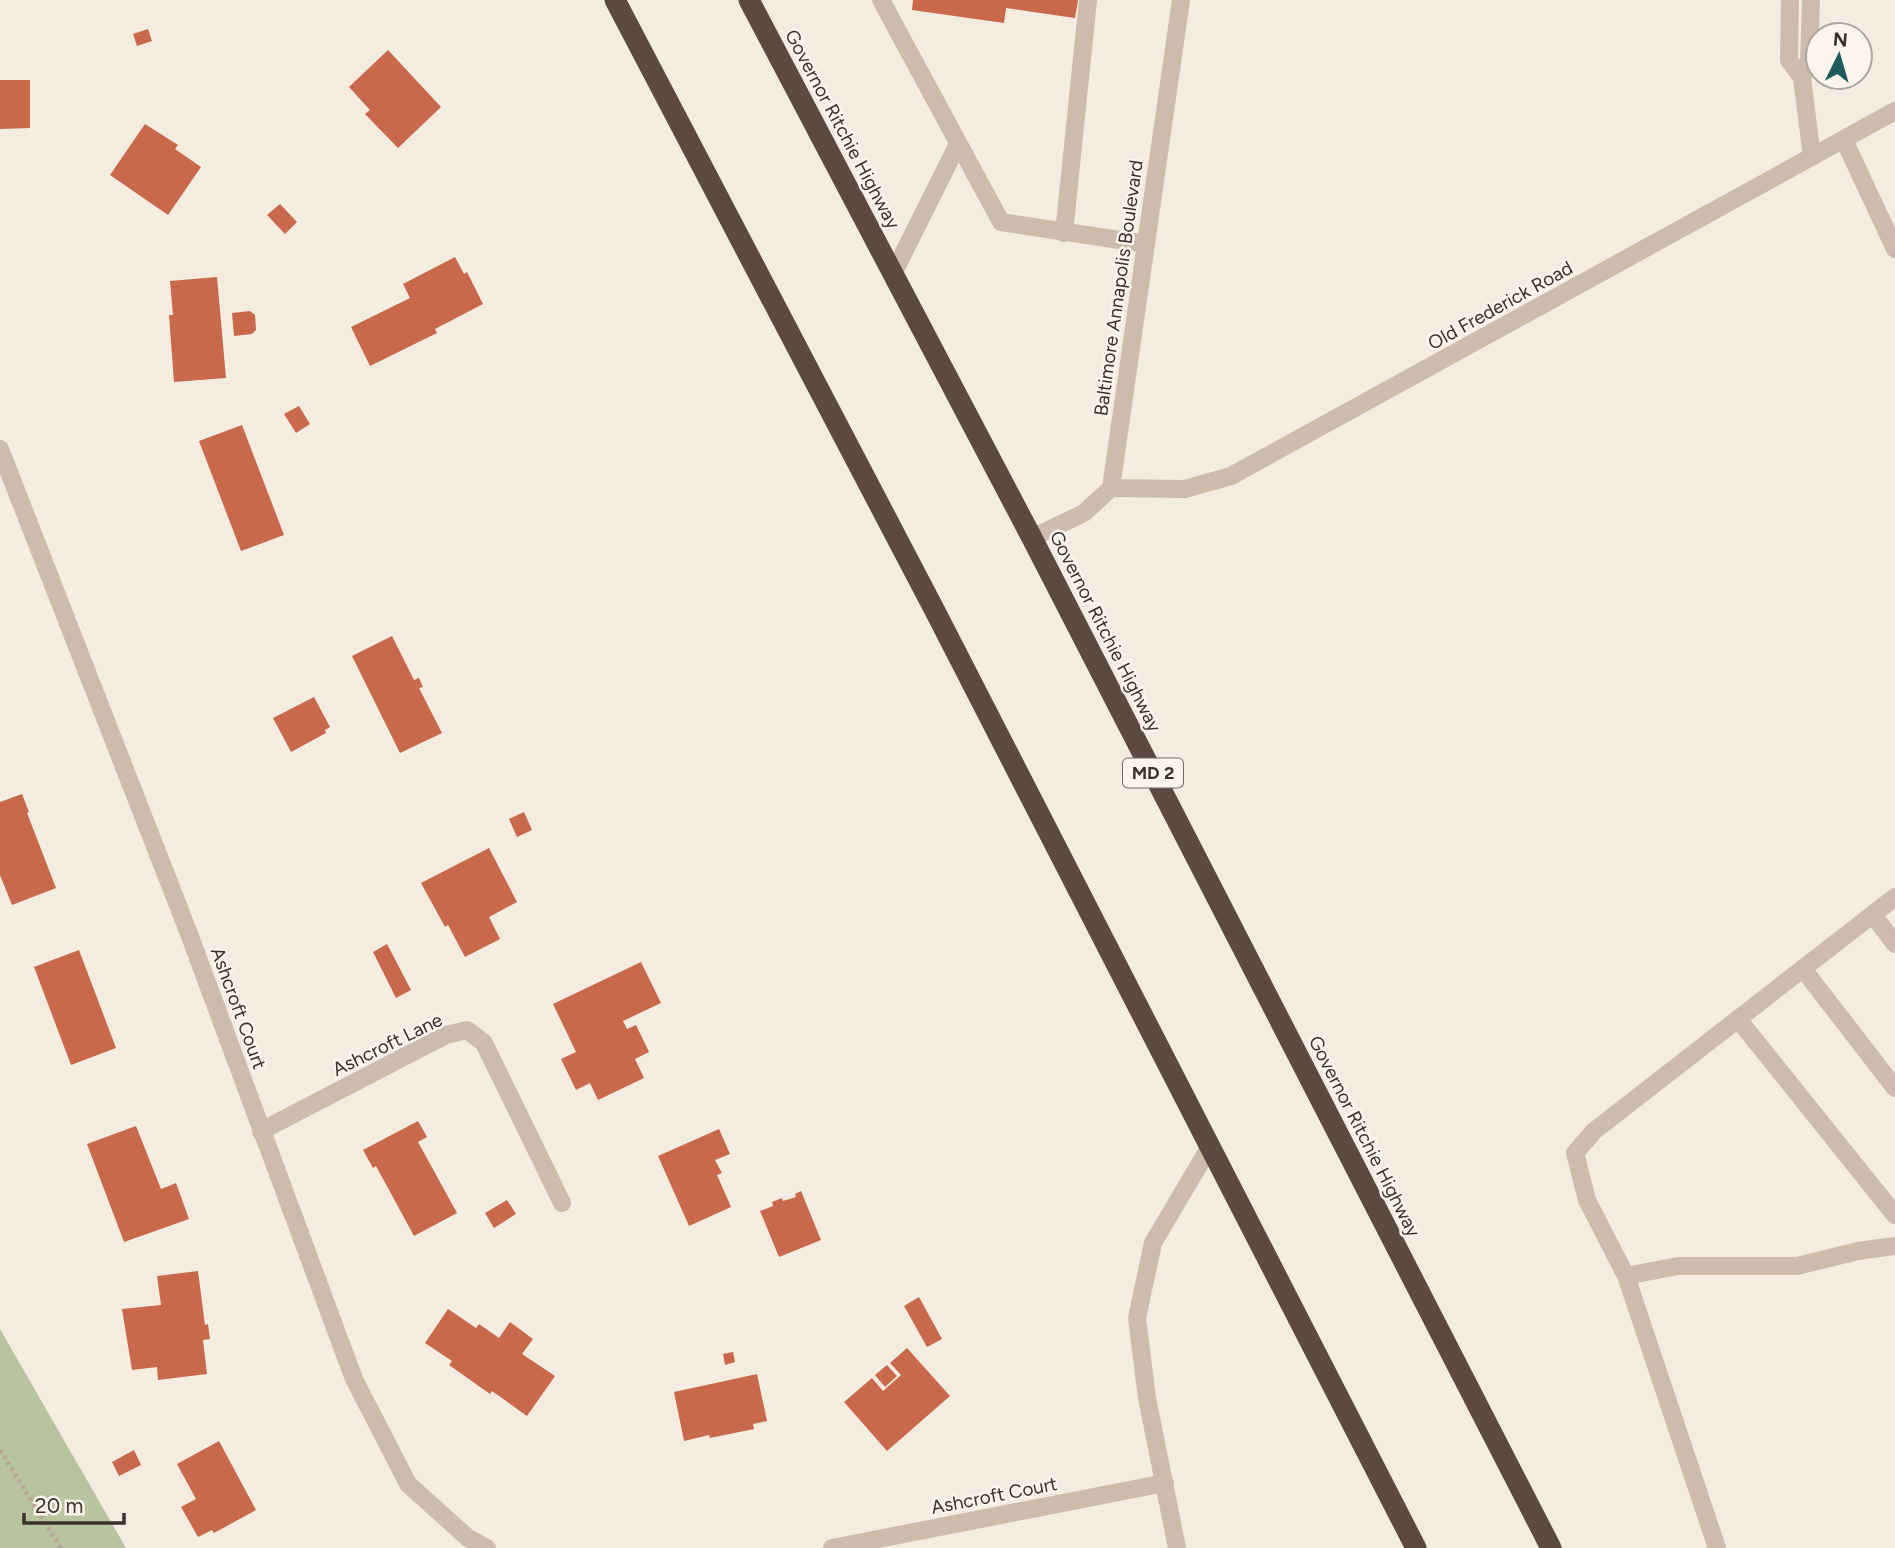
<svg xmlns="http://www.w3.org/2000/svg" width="1895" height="1548" viewBox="0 0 1895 1548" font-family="Figtree,sans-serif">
<rect width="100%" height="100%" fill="#f4ebe1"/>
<!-- green -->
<polygon fill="#b8c4a0" points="0,1329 126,1548 0,1548"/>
<!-- building -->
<g fill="#c8694b">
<polygon points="913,0 1078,0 1075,18 1006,8 1004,23 912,10"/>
<polygon points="148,29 152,41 137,46 133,34"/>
<polygon points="388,50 441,107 398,148 365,114 370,110 349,87"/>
<polygon points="0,80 30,80 30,128 0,129"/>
<polygon points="145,124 178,145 175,149 201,167 168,215 110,175"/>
<polygon points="280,204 297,222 285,234 267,215"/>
<polygon points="455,257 464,274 467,272 483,304 435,329 437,333 370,366 351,327 410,298 403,284"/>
<polygon points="217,277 226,378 174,382 169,315 173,315 170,281"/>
<polygon points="250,311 255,315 256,330 252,334 234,336 232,313"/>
<polygon points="299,406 310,424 296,433 284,414"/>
<polygon points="242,425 284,535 241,551 199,441"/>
<polygon points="392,636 414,680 419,678 423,687 419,688 442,733 400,753 352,656"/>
<polygon points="314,697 330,727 325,730 326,733 291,752 273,718"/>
<polygon points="22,794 29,812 27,813 56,888 12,905 0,875 0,802"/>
<polygon points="524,812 532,830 517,837 509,819"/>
<polygon points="489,848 517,902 489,917 500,939 465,957 448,925 445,927 421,883"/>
<polygon points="387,944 411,990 396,998 373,952"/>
<polygon points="79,950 116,1048 71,1065 34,967"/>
<polygon points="641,962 661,1003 623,1021 627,1029 636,1025 649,1052 635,1059 644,1078 598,1100 590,1083 576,1090 561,1059 576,1052 553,1004"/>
<polygon points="418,1121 427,1137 418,1142 457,1213 414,1236 376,1166 373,1168 363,1150"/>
<polygon points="136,1126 161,1189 176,1183 189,1219 124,1242 87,1144"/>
<polygon points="719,1129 730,1154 715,1160 722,1173 717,1175 731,1207 689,1226 658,1156"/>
<polygon points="801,1191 821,1240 779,1257 760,1211 773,1206 772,1202 782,1198 783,1201 796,1197 795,1194"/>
<polygon points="507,1200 516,1214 494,1228 485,1213"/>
<polygon points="198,1271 205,1325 208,1324 210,1339 203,1340 207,1374 158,1380 157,1367 132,1370 122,1309 161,1305 157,1276"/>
<polygon points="919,1297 942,1339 927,1347 904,1306"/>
<polygon points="448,1309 476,1328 479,1324 499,1338 510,1322 533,1339 522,1354 555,1376 527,1416 492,1391 490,1394 449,1365 452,1361 425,1343"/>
<polygon points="907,1348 950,1396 887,1451 844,1402 872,1378 883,1391 901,1375 890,1363"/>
<polygon points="733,1352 735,1362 725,1365 723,1354"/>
<polygon points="887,1365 897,1376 885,1387 875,1375"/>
<polygon points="757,1374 767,1421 753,1424 754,1429 710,1438 709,1435 684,1441 674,1392"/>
<polygon points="219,1441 256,1510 214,1533 212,1530 198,1537 181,1507 196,1499 177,1464"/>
<polygon points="134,1450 141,1465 119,1476 112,1462"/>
</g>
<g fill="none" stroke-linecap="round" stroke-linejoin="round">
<!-- path -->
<polyline stroke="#b9a596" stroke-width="4.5" stroke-dasharray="3.5 3.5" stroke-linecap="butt" points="0,1450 61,1548"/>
<!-- minor -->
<g stroke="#cdbbac" stroke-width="18">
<polyline points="881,0 1001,222 1146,244"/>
<polyline points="1790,0 1789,60 1802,78 1812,157"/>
<polyline points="1802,78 1809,63 1811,0"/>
<polyline points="1844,140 1895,249"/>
<polyline points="1064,233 1088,0"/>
<polyline points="893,274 958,144"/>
<polyline points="0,449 188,931 354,1379 408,1484 468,1538 487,1548"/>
<polyline points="1111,488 1185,489 1231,476 1895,111"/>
<polyline points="1032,538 1084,513 1111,488 1181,0"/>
<polyline points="1873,915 1895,944"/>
<polyline points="1803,969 1895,1088"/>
<polyline points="1738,1019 1895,1215"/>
<polyline points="261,1131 446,1035 467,1030 484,1043 562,1203"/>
<polyline points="1626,1276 1678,1266 1797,1266 1858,1251 1895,1246"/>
<polyline points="832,1548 1165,1483"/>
<polyline points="1177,1548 1147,1398 1137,1318 1153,1243 1209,1148"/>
<polyline points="1717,1548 1626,1276 1587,1200 1575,1153 1594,1131 1895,897"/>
</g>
<!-- highway -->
<g stroke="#5c4a42" stroke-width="21">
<polyline points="615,0 935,611 1416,1548"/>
<polyline points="749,0 1032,538 1551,1548"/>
</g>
</g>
<g text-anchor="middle" stroke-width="5" stroke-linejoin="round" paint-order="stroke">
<!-- shield labels -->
<rect fill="#fbf5ee" stroke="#756b66" stroke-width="2" x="1123" y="758.5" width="60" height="29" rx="5"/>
<g font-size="18" font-weight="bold" fill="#3b302b">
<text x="1153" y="779">MD 2</text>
</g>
<!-- street labels -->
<g font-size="19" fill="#3b302b" stroke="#fbf5ee">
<text transform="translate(843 129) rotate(62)" y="7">Governor Ritchie Highway</text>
<text transform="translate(1118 288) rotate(-82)" y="7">Baltimore Annapolis Boulevard</text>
<text transform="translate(1500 305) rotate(-29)" y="7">Old Frederick Road</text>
<text transform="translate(1106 631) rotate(63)" y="7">Governor Ritchie Highway</text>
<text transform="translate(239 1008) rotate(70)" y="7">Ashcroft Court</text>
<text transform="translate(387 1044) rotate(-26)" y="7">Ashcroft Lane</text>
<text transform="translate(1365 1136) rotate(63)" y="7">Governor Ritchie Highway</text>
<text transform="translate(994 1495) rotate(-11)" y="7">Ashcroft Court</text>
</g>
</g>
<!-- north arrow -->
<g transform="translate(1839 56) rotate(5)"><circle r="33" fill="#fbf5ee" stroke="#aea6a0" stroke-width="2"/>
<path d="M0-5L12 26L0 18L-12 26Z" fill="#1f5a5e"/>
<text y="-10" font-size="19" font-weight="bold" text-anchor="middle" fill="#3b302b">N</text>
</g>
<!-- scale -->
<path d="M24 1513v10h100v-10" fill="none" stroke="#3b302b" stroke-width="3.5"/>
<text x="35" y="1513" font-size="21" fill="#3b302b" stroke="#fbf5ee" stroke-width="5" paint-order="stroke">20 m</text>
</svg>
